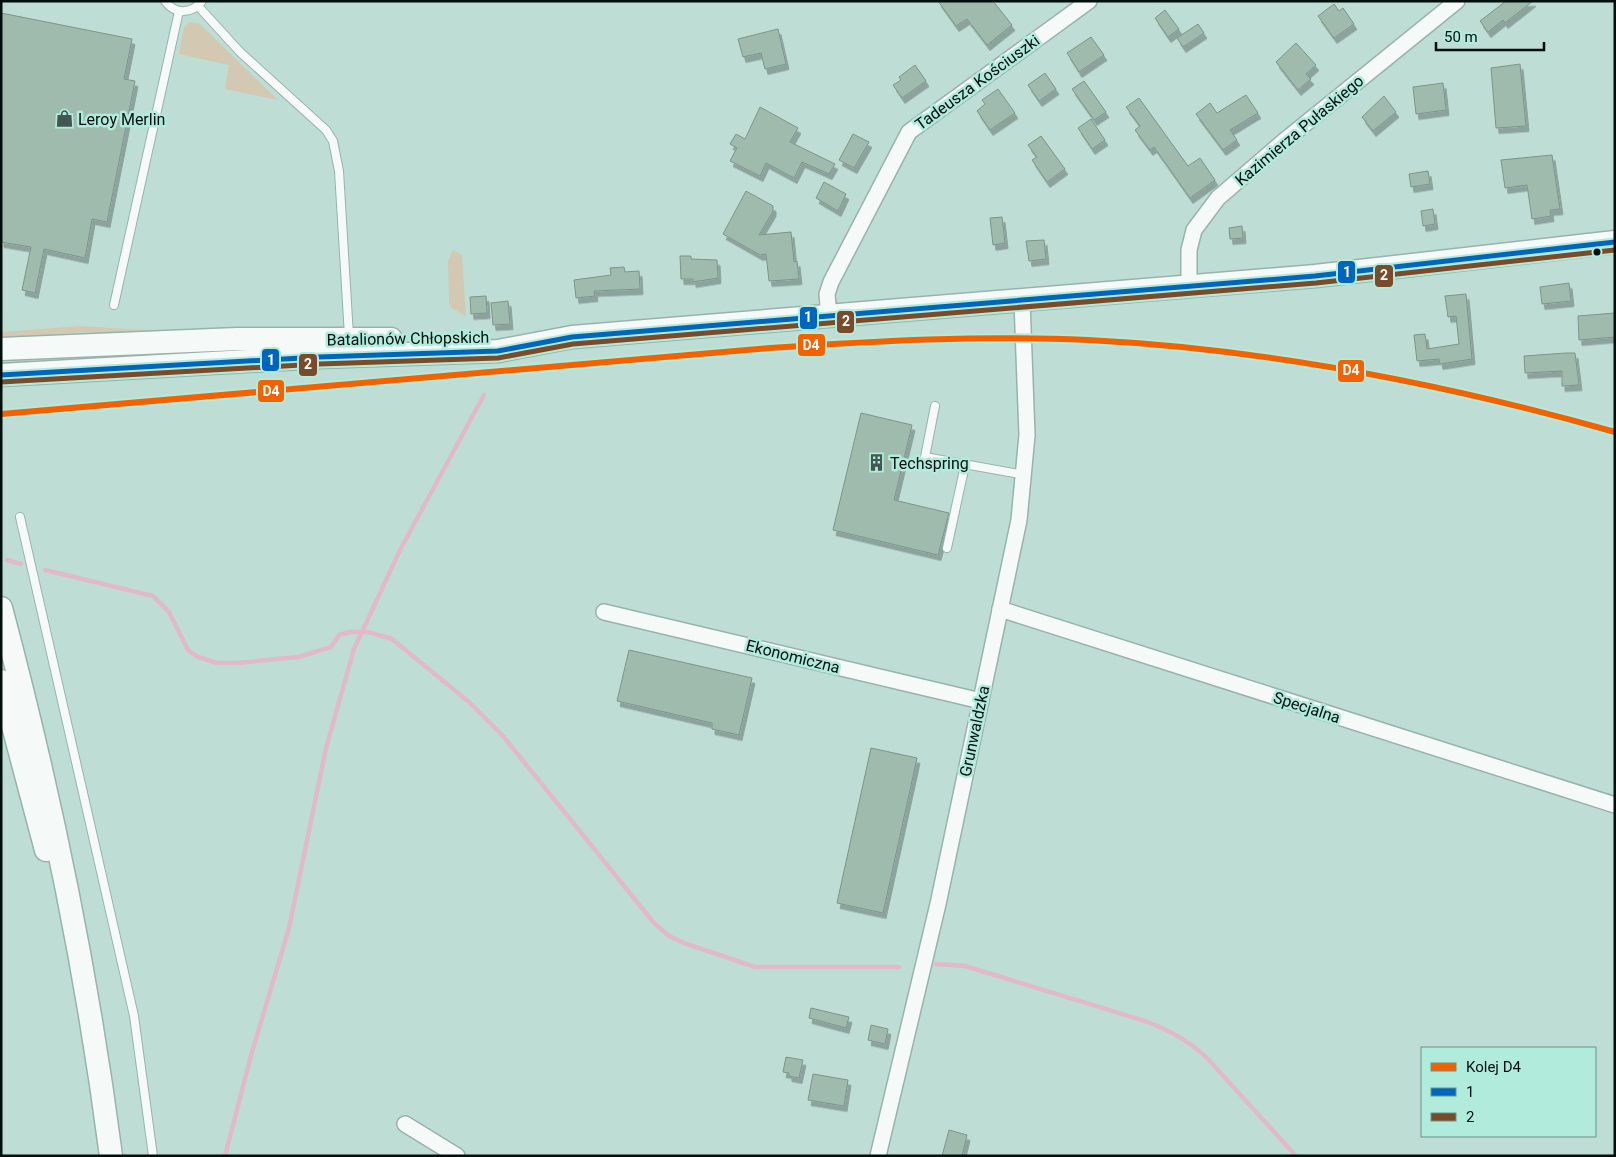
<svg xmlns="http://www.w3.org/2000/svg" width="1616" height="1157" viewBox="0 0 1616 1157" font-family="Roboto,sans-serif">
<defs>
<filter id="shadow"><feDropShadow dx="3" dy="5.5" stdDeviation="0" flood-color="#0004"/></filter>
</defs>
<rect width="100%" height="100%" fill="#beded5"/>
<!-- green -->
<g fill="#d3c8b2">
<polygon points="189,22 199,23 278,100 225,89 229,65 179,54 184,27"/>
<polygon points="453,250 462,255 466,316 451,308 449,303 448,261"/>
<polygon points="79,326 159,331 126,335 84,332 12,338 1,337 1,332"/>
</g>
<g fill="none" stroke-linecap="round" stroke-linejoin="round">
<!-- stream -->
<g stroke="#e2b9c8" stroke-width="4.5">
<polyline points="7,560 21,564"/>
<polyline points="45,570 153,596 169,612 188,650 198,657 217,663 237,663 298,657 331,647 339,635 350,632 368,632 392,639 469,702 503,736 654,923 669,936 684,943 755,967 899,967"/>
<path d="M936,964L965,966L1145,1021C1169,1030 1190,1041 1208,1059L1296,1156"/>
<polyline points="225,1156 252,1052 289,928 326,748 354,649 400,550 484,395"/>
</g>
</g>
<!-- building -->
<g fill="#9fbbae" stroke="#7d948b" filter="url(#shadow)">
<polygon points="938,1 993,1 1012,25 987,45 967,19 956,26"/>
<polygon points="1506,1 1533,1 1505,23 1503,20 1488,32 1480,21"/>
<polygon points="1334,4 1339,11 1343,8 1354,24 1334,38 1318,16"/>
<polygon points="1165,10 1179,29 1168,37 1155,18"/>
<polygon points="1,13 132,39 124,79 135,81 107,222 92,219 85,258 44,249 35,293 22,290 31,247 1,242"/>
<polygon points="1198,24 1204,33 1183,47 1177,38"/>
<polygon points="778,29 786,64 765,69 761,53 743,57 738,39"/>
<polygon points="1091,37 1104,55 1079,72 1067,53"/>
<polygon points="1296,43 1316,65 1306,74 1311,79 1298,90 1276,62"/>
<polygon points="1520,64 1526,126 1496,128 1491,68"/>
<polygon points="915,65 926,81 902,98 893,85 901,80 899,77"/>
<polygon points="1045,73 1056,89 1039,101 1028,85"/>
<polygon points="1084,81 1106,112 1094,120 1072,89"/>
<polygon points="1443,83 1446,110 1416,114 1413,87"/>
<polygon points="998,89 1015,113 990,130 977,111 985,104 982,100"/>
<polygon points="1246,95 1258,113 1230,130 1237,140 1223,150 1196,114 1210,103 1217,113"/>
<polygon points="1384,96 1396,112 1373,131 1362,117"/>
<polygon points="1139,98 1188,166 1200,158 1215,180 1190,198 1154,147 1150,150 1135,130 1140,126 1126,107"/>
<polygon points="760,107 798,128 790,142 835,164 829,174 802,162 794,178 766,163 760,176 730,161 737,148 730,144 736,134 745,139"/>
<polygon points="1091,119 1105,140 1092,149 1078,128"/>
<polygon points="853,134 869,142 854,168 839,160"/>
<polygon points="1041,136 1065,169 1047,182 1032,160 1037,157 1028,145"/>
<polygon points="1552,155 1560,209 1550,210 1551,216 1532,219 1527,185 1505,188 1501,160"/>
<polygon points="1428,171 1430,184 1411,187 1409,174"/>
<polygon points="824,182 846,194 838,211 816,198"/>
<polygon points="746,191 773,206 773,211 759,235 791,232 794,262 797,261 799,279 769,281 766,254 760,255 723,234"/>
<polygon points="1433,209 1435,224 1423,226 1421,211"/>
<polygon points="1002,217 1005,243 993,245 990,218"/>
<polygon points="1242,226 1243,238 1230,239 1229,228"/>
<polygon points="1044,240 1046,259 1029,261 1026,241"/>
<polygon points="680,256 691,256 691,259 717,260 718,278 693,282 693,279 681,279"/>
<polygon points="624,267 625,272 639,271 640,289 594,291 595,296 576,298 574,280 611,275 610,268"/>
<polygon points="1569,283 1571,301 1542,304 1540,287"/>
<polygon points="1466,294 1472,359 1440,364 1439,359 1417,361 1414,335 1425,334 1427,349 1459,344 1456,316 1448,317 1445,296"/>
<polygon points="486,296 487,313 471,314 470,297"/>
<polygon points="508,301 510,324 493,325 491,303"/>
<polygon points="1615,313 1615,337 1579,340 1578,316"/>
<polygon points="1566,353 1575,353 1579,385 1562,386 1562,371 1525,373 1524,356"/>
<polygon points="861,413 912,425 894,500 949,513 938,555 833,530"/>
<polygon points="629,650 752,678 739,735 712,729 712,723 617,701"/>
<polygon points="871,748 917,758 883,913 837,903"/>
<polygon points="811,1008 849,1017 846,1028 809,1018"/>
<polygon points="871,1025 888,1029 885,1044 868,1040"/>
<polygon points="786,1057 803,1060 799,1078 789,1076 789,1073 783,1072"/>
<polygon points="813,1074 848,1080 844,1106 808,1100"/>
<polygon points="949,1130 967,1135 962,1156 942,1156"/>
</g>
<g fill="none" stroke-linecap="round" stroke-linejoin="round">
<defs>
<g id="service">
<path d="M165,1C175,15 192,14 202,1"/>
<polyline points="198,6 240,52 326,130 333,141 339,171 349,336"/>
<polyline points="114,305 179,11"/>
<polyline points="935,406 925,457 1025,475"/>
<polyline points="20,517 134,1016 153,1156"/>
<polyline points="947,548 965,465"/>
</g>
<g id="minor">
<polyline points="1189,287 1189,250 1194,230 1218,198 1284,141 1457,1"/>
<polyline points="829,317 827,294 831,282 909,132 1089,1"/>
<polyline points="1000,609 1615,805"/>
<polyline points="604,612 981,701"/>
<polyline points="405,1124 457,1156"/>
<polyline points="878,1156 938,904 1019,520 1027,435 1022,301"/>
</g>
<g id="secondary">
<polyline points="1,349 237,339 391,339"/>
<polyline points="1,375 319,357 498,351 572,337 1315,276 1615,242"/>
<path d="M1,608C49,788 87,971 111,1156"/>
<polyline points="1,681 46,850"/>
</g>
</defs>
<!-- service casing -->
<use href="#service" stroke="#99b2ab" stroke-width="10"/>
<!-- minor casing -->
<use href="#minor" stroke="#99b2ab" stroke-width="18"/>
<!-- secondary casing -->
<use href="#secondary" stroke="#99b2ab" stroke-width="25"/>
<!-- service -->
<use href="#service" stroke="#f5faf9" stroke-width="8"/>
<!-- minor -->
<use href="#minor" stroke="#f5faf9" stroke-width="15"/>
<!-- secondary -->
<use href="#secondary" stroke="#f5faf9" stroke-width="22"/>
<defs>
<polyline id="bus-1" points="1,375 319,357 498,351 572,337 1315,276 1615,242"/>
<polyline id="bus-2" points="1,382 319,364 498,358 573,344 1316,283 1615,250"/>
</defs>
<!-- bus-1 casing -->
<use href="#bus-1" stroke="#b1ebdb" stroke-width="9"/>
<!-- bus-2 casing -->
<use href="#bus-2" stroke="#b1ebdb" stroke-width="9"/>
<!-- bus-1 -->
<use href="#bus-1" stroke="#0065bd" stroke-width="5"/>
<!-- bus-2 -->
<use href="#bus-2" stroke="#7a4b2a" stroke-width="5"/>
<defs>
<path id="rail-1" d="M1,414L770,348C876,341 982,335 1088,340C1267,349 1442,383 1615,432"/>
</defs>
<!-- rail-1 casing -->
<use href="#rail-1" stroke="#b1ebdb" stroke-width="10"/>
<!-- rail-1 -->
<use href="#rail-1" stroke="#f26201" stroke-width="6"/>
</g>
<!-- icons -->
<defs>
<symbol id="shop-bare" viewBox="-9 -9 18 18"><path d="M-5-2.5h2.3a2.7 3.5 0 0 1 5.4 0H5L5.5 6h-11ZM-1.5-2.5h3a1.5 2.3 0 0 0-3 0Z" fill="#425752" stroke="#b1ebdb" stroke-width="2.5" paint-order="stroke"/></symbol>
<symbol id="building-bare" viewBox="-9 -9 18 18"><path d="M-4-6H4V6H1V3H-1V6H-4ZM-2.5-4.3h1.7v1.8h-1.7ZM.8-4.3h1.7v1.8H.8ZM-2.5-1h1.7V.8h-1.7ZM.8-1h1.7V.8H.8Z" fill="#425752" stroke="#b1ebdb" stroke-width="2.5" paint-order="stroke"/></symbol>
</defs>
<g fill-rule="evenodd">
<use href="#shop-bare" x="52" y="106" width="25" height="25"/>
<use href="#building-bare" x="864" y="450" width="25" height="25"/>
</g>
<!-- markers -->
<circle fill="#000f0b" stroke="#b1ebdb" stroke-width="2" cx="1597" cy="252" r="4.5"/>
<g text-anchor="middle" stroke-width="5" stroke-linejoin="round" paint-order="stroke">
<!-- street labels -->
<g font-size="16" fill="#000f0b" stroke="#b1ebdb">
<text transform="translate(977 82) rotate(-36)" y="6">Tadeusza Kościuszki</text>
<text transform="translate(1299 130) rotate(-40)" y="6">Kazimierza Pułaskiego</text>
<text transform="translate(408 338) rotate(-1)" y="6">Batalionów Chłopskich</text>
<text transform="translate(793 656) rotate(14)" y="6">Ekonomiczna</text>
<text transform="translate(1307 707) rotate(18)" y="6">Specjalna</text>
<text transform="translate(974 731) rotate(-78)" y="6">Grunwaldzka</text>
</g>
<!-- poi labels -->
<g font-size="16" fill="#000f0b" stroke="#b1ebdb" text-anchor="start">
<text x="78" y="125">Leroy Merlin</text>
<text x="890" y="469">Techspring</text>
</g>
</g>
<g stroke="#b1ebdb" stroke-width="2">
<rect x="1337" y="260" width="19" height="24" rx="5" fill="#0065bd"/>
<rect x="1374" y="264" width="20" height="24" rx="5" fill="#7a4b2a"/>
<rect x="799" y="306" width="19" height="24" rx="5" fill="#0065bd"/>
<rect x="836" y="310" width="19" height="24" rx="5" fill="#7a4b2a"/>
<rect x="797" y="333" width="29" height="24" rx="5" fill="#f26201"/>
<rect x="261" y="348" width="19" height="24" rx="5" fill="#0065bd"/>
<rect x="298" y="353" width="20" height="24" rx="5" fill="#7a4b2a"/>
<rect x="1337" y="359" width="28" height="24" rx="5" fill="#f26201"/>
<rect x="257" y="379" width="28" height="24" rx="5" fill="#f26201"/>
</g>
<g font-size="14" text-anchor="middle" font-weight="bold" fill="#fff">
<text x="1347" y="277">1</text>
<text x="1384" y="280">2</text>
<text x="808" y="322">1</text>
<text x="846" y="326">2</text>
<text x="811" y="350">D4</text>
<text x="271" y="365">1</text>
<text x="308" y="369">2</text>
<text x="1351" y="375">D4</text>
<text x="271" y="396">D4</text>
</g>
<!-- border -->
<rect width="1616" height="1157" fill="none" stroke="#000f0b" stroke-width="5"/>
<!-- legend -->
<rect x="1421" y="1047" width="175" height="90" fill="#b1ebdb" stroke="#6a9388"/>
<rect x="1431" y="1063" width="25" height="8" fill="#f26201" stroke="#6a9388"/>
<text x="1466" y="1072" font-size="15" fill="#000f0b">Kolej D4</text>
<rect x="1431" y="1088" width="25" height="8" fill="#0065bd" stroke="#6a9388"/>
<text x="1466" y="1097" font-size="15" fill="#000f0b">1</text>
<rect x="1431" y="1113" width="25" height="8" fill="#7a4b2a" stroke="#6a9388"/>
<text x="1466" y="1122" font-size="15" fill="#000f0b">2</text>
<!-- scale -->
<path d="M1436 42v8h108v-8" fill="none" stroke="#000f0b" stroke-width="2.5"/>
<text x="1444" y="42" font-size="15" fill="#000f0b" stroke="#b1ebdb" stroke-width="4" paint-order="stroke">50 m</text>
</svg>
